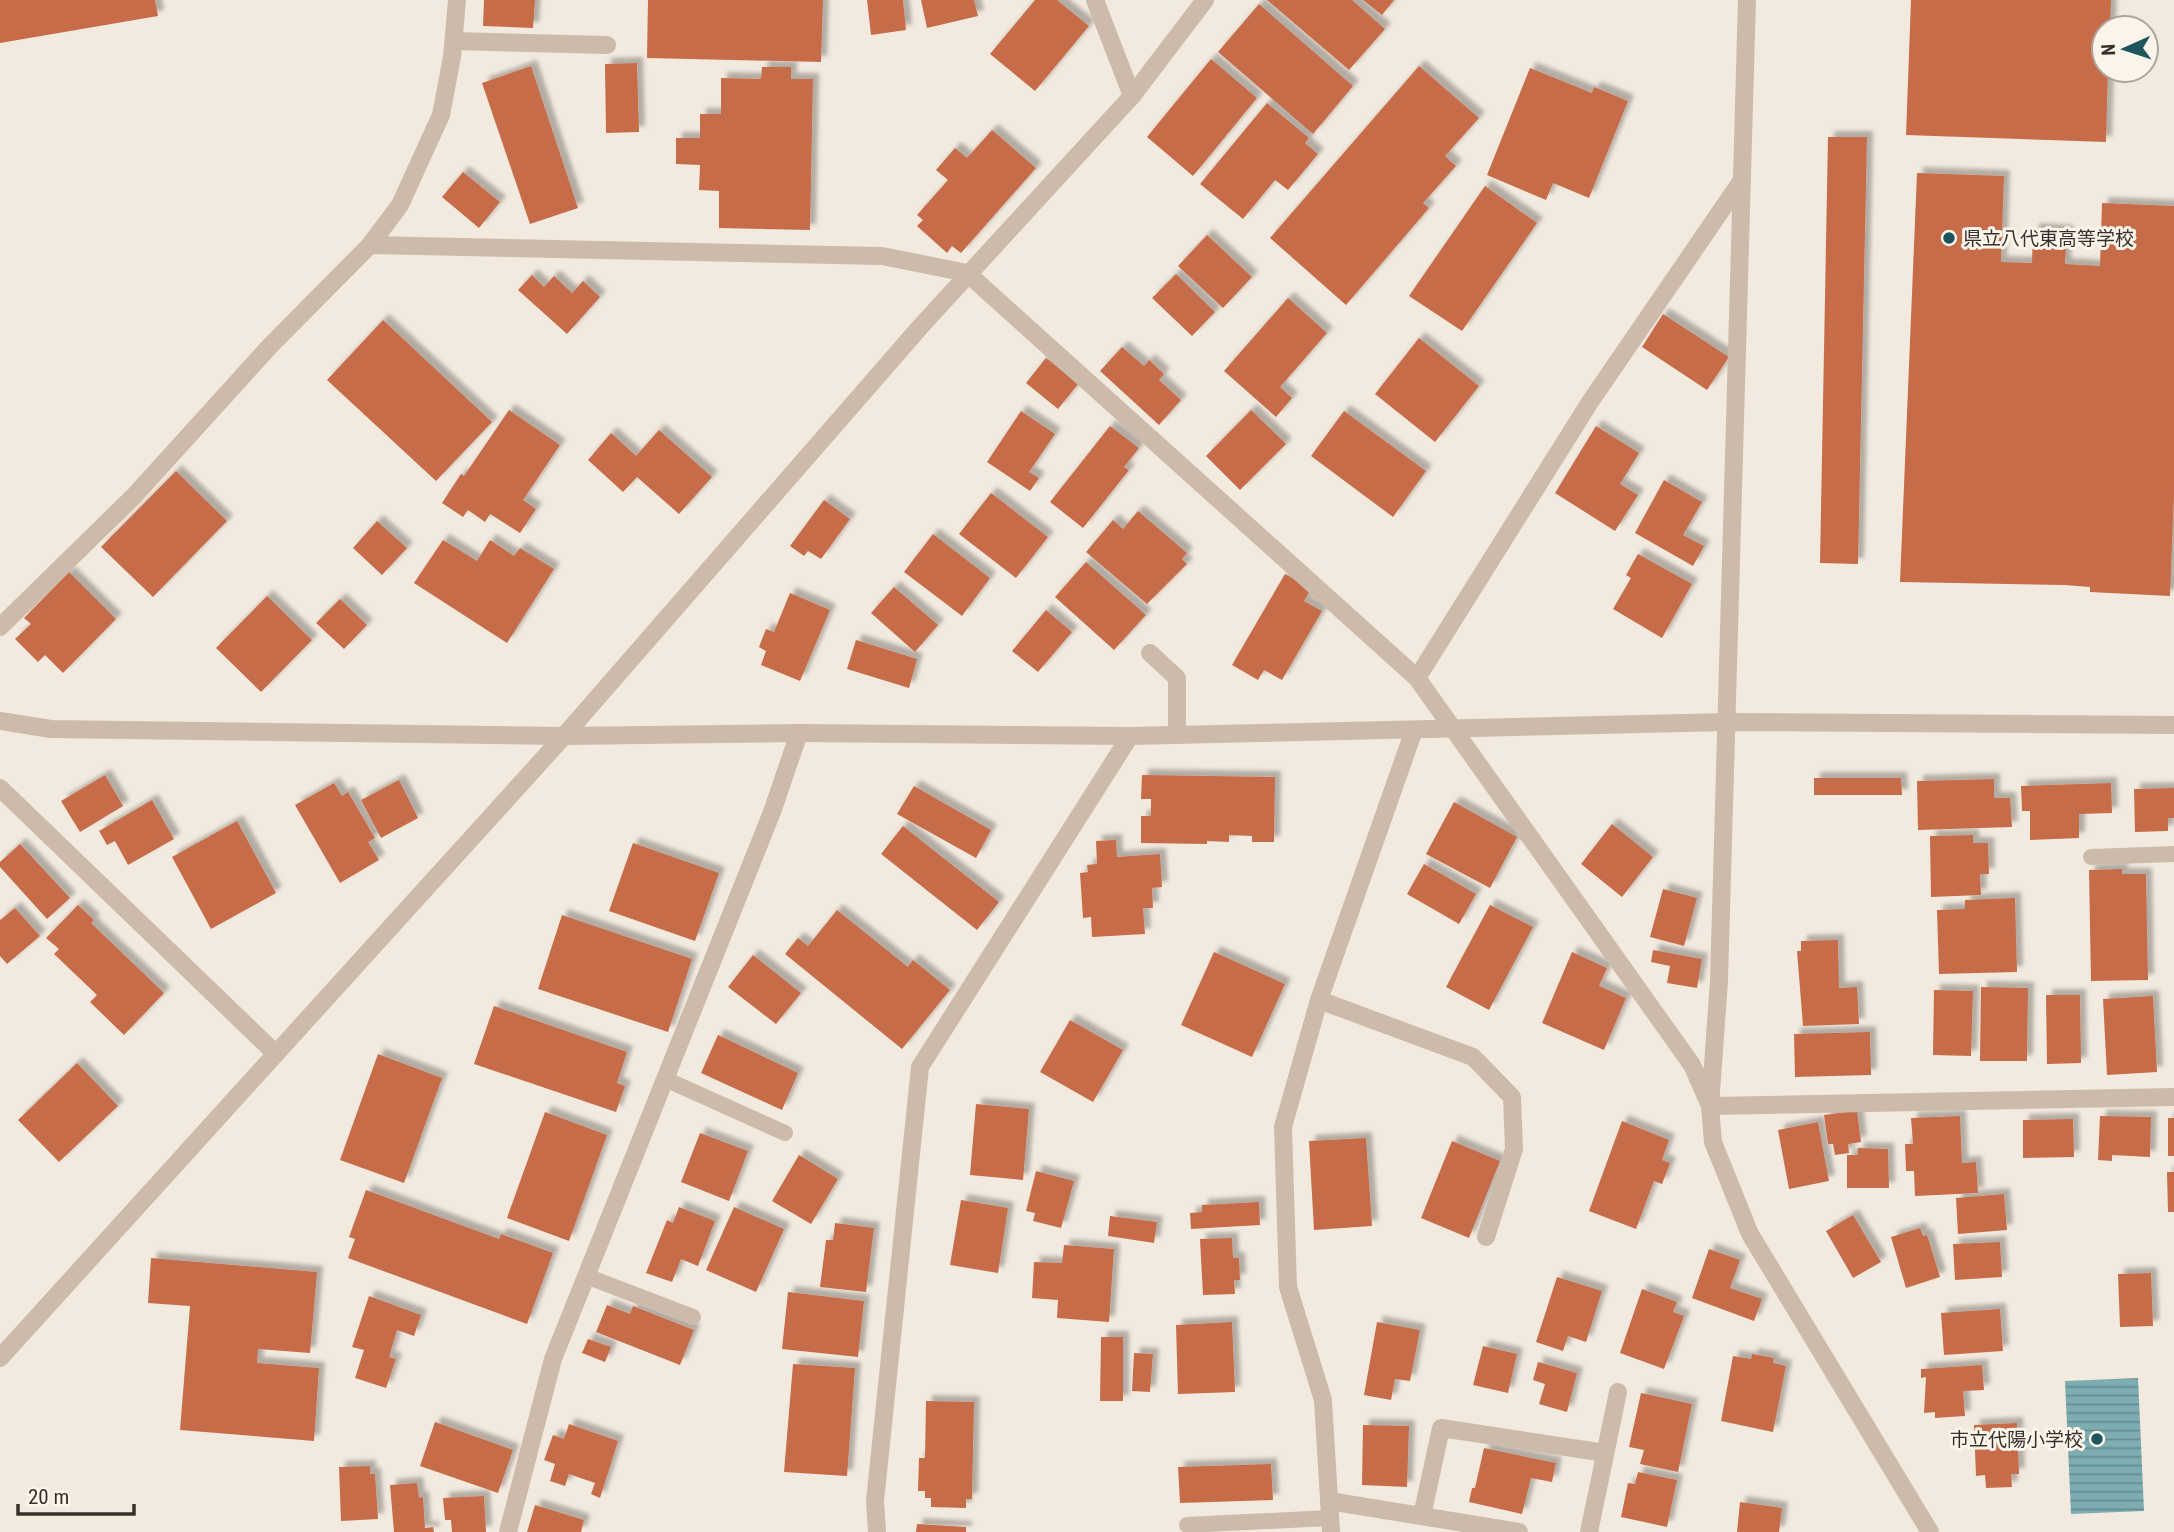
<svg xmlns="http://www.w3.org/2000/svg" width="2174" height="1532" font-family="'Roboto Condensed','Noto Sans JP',sans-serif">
	<defs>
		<pattern id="water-rules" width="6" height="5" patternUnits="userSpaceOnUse" patternTransform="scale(1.75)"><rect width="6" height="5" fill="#7dadb1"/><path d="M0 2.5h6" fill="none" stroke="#678d90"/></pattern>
		<filter id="shadow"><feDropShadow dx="6" dy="-6" stdDeviation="2" flood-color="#0004"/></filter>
	</defs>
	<rect width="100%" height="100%" fill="#f3eadf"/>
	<path fill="url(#water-rules)" d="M2138,1378l6,133 -73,3 -6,-133z"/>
	<path fill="#c76c49" filter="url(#shadow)" d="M0,0h155l3,16 -158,27z
		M484,0h51l-2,28 -50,-2z
		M648,0h175l-2,62 -174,-4z
		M867,0h36l3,30 -35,5z
		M921,0h53l4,16 -51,12z
		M1035,0h22l32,26 -54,65 -45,-37z
		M1267,0h85l33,29 -36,41z
		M1363,0h31l-12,15z
		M1911,0h200l-1,28h-6v42h4l-2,72 -200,-7z
		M1259,4l94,82 -40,48 -95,-82z
		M1211,59l46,39 -64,78 -46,-39z
		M637,63l2,69 -33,1 -1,-69z
		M531,66l47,142 -48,16 -48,-141z
		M1419,66l60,52 -34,38 11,10 -33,37 6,5 -83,97 -76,-67z
		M762,67h29v12h22l-3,151 -91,-2v-37l-20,-1 1,-25 -24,-1v-26h24v-24h21v-36l40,1z
		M1530,68l62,25 2,-6 34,14 -39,97 -36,-15 -7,17 -59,-25z
		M1267,103l42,35 -4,5 13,11 -30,36 -13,-10 -32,39 -43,-35z
		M992,130l44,38 -75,85 -9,-7 -5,7 -30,-27 6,-6 -6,-5 31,-35 -12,-10 19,-22 12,10z
		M1828,137h39l-9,427 -38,-1z
		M463,172l37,30 -21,26 -37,-31z
		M1917,173l87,3 -3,86 31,1 1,-34 34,2 -2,33 35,2 2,-63 72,3v288l-4,102 -80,-4v-5l-25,-2 -165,-3z
		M1485,186l52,37 -75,108 -53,-35z
		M1207,235l45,42 -29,31 -45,-42z
		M1176,274l39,38 -23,24 -40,-38z
		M532,275l12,12 10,-11 18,17 11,-12 17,16 -33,37 -49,-44z
		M1288,298l39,35 -47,54 12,11 -16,19 -52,-46z
		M1663,314l66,43 -22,33 -65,-43z
		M383,320l109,102 -56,59 -109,-101z
		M1419,338l60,48 -44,56 -60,-48z
		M1122,347l22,19 5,-6 15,14 -5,6 22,20 -22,25 -59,-54z
		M1046,358l32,26 -20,25 -32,-26z
		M509,410l51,35 -37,55 13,9 -16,24 -30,-19 -5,8 -17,-12 -5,7 -21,-14 19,-29 3,2z
		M1251,410l35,34 -46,46 -34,-34z
		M1021,411l34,23 -26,38 10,6 -9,13 -43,-29z
		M1344,411l82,60 -33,46 -82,-61z
		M1110,426l29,22 -15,19 5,3 -46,58 -33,-26z
		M1596,426l43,27 -19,31 18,11 -23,36 -60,-38z
		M659,430l53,47 -33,37 -42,-37 -14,15 -35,-32 23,-27 25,23z
		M176,471l51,50 -74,76 -52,-50z
		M1664,480l38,22 -19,33 21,11 -11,20 -58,-33z
		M991,493l57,44 -32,41 -57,-44z
		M824,500l26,19 -29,40 -13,-8 -4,5 -14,-10z
		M1138,511l49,42 -5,6 5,5 -40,40 -61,-52 27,-32 10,9z
		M377,521l30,27 -25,27 -29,-27z
		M933,534l57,44 -28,38 -58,-44z
		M443,540l34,21 13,-21 24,16 6,-8 34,21 -47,74 -93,-60z
		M1638,554l54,30 -30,54 -49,-29 18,-31 -5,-3z
		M1086,562l60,53 -32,35 -59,-53z
		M69,572l47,47 -53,54 -18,-18 -7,7 -23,-23 16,-15 -7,-6z
		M1285,574l26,15 -7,12 18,10 -40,69 -18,-10 -6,10 -26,-15z
		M894,587l44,38 -23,27 -44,-39z
		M790,593l40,17 -30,71 -39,-16 5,-14 -7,-4 7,-18 8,3z
		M267,596l45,44 -51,52 -45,-44z
		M340,599l27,26 -23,24 -28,-26z
		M1046,610l26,22 -34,40 -26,-21z
		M856,640l61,19 -8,29 -62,-19z
		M105,775l18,31 -43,26 -19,-31z
		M1142,775l133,2 -1,65h-22v-6l-23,-1v7l-22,-1v3l-66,-1v-27h10v-17h-10z
		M1814,778h87l1,17h-88z
		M1994,779v19h16l2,29 -94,3 -1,-49z
		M399,780l19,38 -37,20 -20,-38z
		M334,783l8,13 6,-4 27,46 -7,4 11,18 -39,23 -45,-78z
		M2111,783l1,30 -33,1v24l-49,2v-29h-8l-1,-25z
		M914,786l77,44 -15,28 -79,-44z
		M2174,788v30h-6v13l-33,1 -1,-43z
		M152,800l22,39 -46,26 -13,-24 -8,4 -8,-14z
		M1454,802l63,35 -27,51 -64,-34z
		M237,821l39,72 -65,36 -39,-72z
		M1612,824l41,33 -31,40 -41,-33z
		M903,826l96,76 -22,28 -96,-76z
		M1973,835v8h15l1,31h-9l1,21 -50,2 -1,-61z
		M1116,840l1,17 43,-3 2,33 -10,1 1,20h-10l2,26 -53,3 -1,-20 -8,1 -3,-45 8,-1 -1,-7 10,-1 -1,-23z
		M633,843l86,30 -24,68 -86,-30z
		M20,844l50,54 -23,21 -47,-52v-5z
		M1424,864l52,30 -17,30 -52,-30z
		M2122,869v5h24l2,106 -57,1 -2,-111z
		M1663,889l34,9 -13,48 -34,-9z
		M2015,898l2,74 -78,2 -2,-64 28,-1v-9z
		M78,905l16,15 -3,3 73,70 -40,42 -34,-33 7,-7 -43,-41 5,-5 -13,-11z
		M1490,905l43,22 -44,83 -43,-23z
		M15,908l25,28 -33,28 -7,-8v-36z
		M837,910l71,57 5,-7 37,30 -48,59 -117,-95 13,-16 10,8z
		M562,915l130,44 -24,73 -130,-43z
		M1838,940l1,48 18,-1 2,37 -56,2 -6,-75h4v-10z
		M1653,950l49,9 -5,29 -30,-5 3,-17 -19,-4z
		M1214,952l71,32 -33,73 -71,-32z
		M1572,952l35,16 -8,18 27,12 -22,52 -62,-27z
		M753,955l48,38 -25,31 -48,-37z
		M1981,987l47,1 -1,73h-47z
		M1934,990l39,1 -2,65 -38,-1z
		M2046,995h34l1,68 -34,1z
		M2153,996l4,76 -50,3 -4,-76z
		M494,1006l133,46 -10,31 8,3 -9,26 -142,-48z
		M1070,1020l53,30 -30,52 -53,-30z
		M1870,1032l1,43 -76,2 -1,-43z
		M718,1035l80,38 -16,37 -81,-37z
		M378,1054l64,24 -38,105 -64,-23z
		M77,1063l41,43 -59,56 -41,-42z
		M976,1104l53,5 -6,71 -53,-5z
		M1857,1111l4,31 -13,2 1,9 -14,2 -2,-11h-5l-4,-29z
		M545,1112l62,23 -38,106 -62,-23z
		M1960,1116l2,47 14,-1 2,31 -63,3 -1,-25h-8l-1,-27h8l-2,-26z
		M2100,1116l51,1 -1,40 -38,-2v6l-14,-1z
		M2168,1118h6v38h-6z
		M2073,1119l1,38 -51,1v-38z
		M1622,1121l47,19 -7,20 8,3 -8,21 -8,-3 -18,48 -47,-18z
		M1818,1122l11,59 -40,8 -11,-59z
		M700,1133l48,18 -19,50 -48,-19z
		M1366,1138l6,88 -58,4 -5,-89z
		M1452,1141l48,20 -31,77 -48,-20z
		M1858,1148l30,1 1,39h-42v-33h11z
		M799,1155l39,24 -27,45 -39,-23z
		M1036,1171l38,10 -13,47 -28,-7 2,-8 -9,-2z
		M2167,1172h7v40h-6z
		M366,1190l133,49 2,-5 52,19 -26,71 -179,-66 7,-19 -6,-2z
		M2004,1194l3,36 -49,4 -2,-36z
		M961,1200l47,8 -10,65 -48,-8z
		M1259,1202l1,23 -69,4 -1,-16 12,-1v-7z
		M679,1207l36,14 -17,45 -17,-7 -9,23 -26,-9 21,-53 6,3z
		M734,1207l50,22 -28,63 -50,-22z
		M1853,1215l28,47 -28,16 -27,-47z
		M1110,1216l47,6 -3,21 -46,-7z
		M835,1223l39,5 -8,64 -46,-5 6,-47h7z
		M1920,1228l3,8 4,-1 13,42 -34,11 -15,-51z
		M1232,1238l1,20h6l1,22h-6l1,14 -32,1 -3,-56z
		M2000,1242l2,35 -47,3 -2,-36z
		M1064,1245l50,4 -5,73 -52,-4 1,-18 -26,-2 2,-36 28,1z
		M1709,1249l31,11 -10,28 32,11 -8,22 -62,-23z
		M151,1258l166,14 -7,81 -52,-4 -1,14 62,5 -5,73 -134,-11 10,-124 -42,-3z
		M2151,1273l2,53 -33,1 -2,-53z
		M1557,1277l45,14 -16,51 -18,-6 -5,15 -27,-9z
		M1642,1289l35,13 -4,10 11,4 -20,53 -44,-16z
		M788,1292l76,9 -6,56 -76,-8z
		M369,1296l52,19 -7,21 -17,-6 -8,27 7,2 -10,29 -31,-10 9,-28 -12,-3z
		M607,1305l23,9 3,-8 61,24 -14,35 -84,-33z
		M2000,1309l3,42 -59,4 -3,-42z
		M1232,1322l3,70 -57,2 -2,-69z
		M1377,1322l43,8 -10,51 -15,-2 -4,21 -27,-5z
		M1101,1337h22v64h-23z
		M588,1339l23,8 -6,15 -23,-9z
		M1483,1346l34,8 -9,39 -35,-8z
		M1134,1353l19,1 -3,38 -18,-1z
		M1752,1354l22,4 -1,5 13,3 -13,66 -52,-11 12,-65 18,3z
		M1538,1362l39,11 -10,39 -28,-8 6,-20 -12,-4z
		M793,1364l62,4 -8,108 -63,-4z
		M1982,1365l2,25 -21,1 2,25 -30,2v-6l-11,1 2,-36 -5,1v-9z
		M1641,1393l51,11 -14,68 -38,-8 4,-14 -15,-3z
		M926,1401l48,1 -2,97h-6v9l-35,-1v-9h-6v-7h-7l1,-33h6z
		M435,1422l78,28 -15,43 -78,-27z
		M2017,1423l2,51h-8l1,13 -26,1 -1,-13 -9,1 -2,-51z
		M569,1424l49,17 -18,57 -9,-4 4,-11 -26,-9 -4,12 -15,-5 5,-17 -11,-4 9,-25 11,4z
		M1363,1425l46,1 -2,61 -45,-2z
		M1484,1448l72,15 -4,19 -21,-4 -9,36 -53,-12 3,-14h3z
		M1271,1464l2,36 -93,3 -2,-36z
		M370,1466v8h5l3,45 -37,2 -2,-54z
		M1638,1472l39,8 -10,47 -46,-10 7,-34 7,1z
		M417,1483l2,15 4,-1 2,31 8,-1 1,5h-40l-4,-47z
		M484,1496l2,36h-34l-1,-12h-6l-2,-22z
		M1740,1502l42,6 -3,24h-42z
		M535,1505l49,15 -3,12h-54z
		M917,1524l49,3v5h-50z"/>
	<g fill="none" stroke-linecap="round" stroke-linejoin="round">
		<path stroke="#cba" stroke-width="16" d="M2091,857l83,-3
			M665,1079l120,54
			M586,1276l107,41
			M1187,1525l143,-7"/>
		<path stroke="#cba" stroke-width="18" d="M1095,0l37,96
			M1747,0l-28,981 -9,125 3,36 37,92 180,298
			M454,41l153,4
			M370,245l512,11 85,17 450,405 275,387 18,41 464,-9
			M0,627l134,-131 136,-150 100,-101 30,-40 41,-90 11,-58 5,-57
			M1150,653l27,25v57
			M1417,678l173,-276 152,-222
			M0,788l276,266
			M1319,1000l154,57 39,40 2,52 -28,88
			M1329,1501l190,31
			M1422,1516l19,-88 164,25
			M508,1532l45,-173 219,-547 27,-79
			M877,1532l-2,-31 45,-434 210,-331
			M1331,1532l-8,-132 -35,-113 -5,-160 36,-127 95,-270
			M1589,1532l29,-140"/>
		<path stroke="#cba" stroke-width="18" d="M0,721l51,8 513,7 235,-3 331,3 597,-14 447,3
			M0,1358l564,-622 357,-410 211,-230 73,-96"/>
	</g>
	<g fill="#1e555b" stroke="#faf4eb" stroke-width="2.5">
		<circle cx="1949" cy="238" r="7"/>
		<circle cx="2097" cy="1439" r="7"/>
	</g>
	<g text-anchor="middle" stroke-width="6" stroke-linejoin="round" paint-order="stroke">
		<g font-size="19" fill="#392f2a" stroke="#faf4eb" text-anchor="start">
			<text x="1963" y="245">県立八代東高等学校</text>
			<text x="2083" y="1446" text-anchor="end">市立代陽小学校</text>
		</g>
	</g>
	<g transform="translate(2125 49) rotate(267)"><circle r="33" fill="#faf4eb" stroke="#ada59e" stroke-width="2"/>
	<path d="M0-5L12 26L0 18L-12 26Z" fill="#1e555b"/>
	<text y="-10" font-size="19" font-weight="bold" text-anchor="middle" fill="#392f2a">N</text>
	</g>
	<path d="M18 1504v10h116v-10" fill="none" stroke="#392f2a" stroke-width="3.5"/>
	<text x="28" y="1504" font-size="21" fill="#392f2a" stroke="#faf4eb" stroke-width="5" paint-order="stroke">20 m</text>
</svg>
